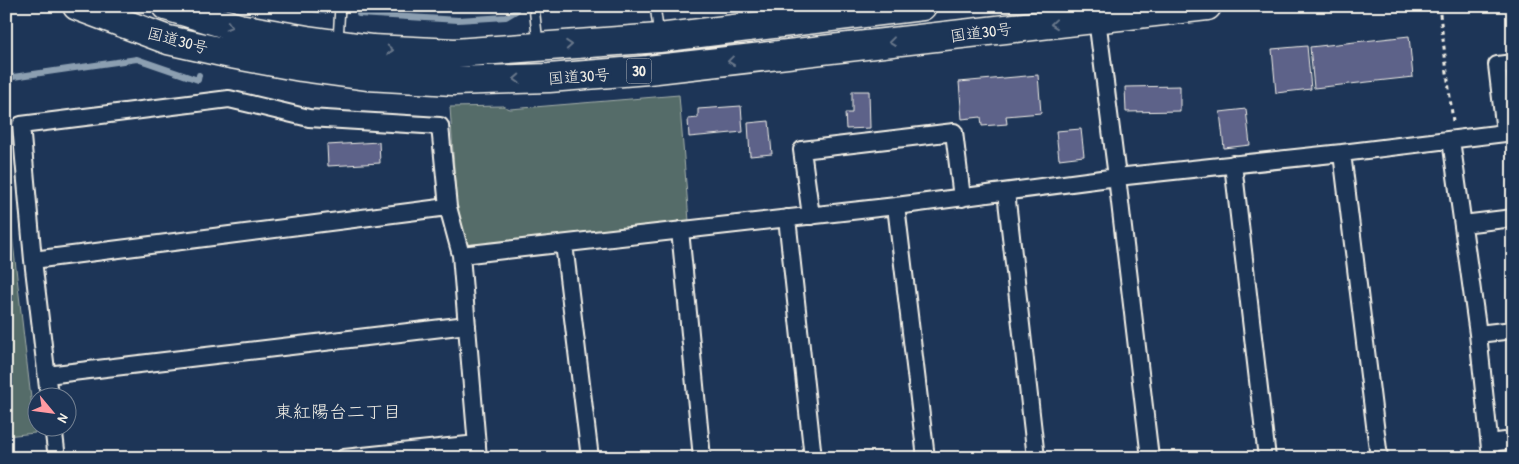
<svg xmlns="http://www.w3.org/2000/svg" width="1519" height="464" font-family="'Patrick Hand','Klee One',sans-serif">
	<rect width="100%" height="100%" fill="#1d3557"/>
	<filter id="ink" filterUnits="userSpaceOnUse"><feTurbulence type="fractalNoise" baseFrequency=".02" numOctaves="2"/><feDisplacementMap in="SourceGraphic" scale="10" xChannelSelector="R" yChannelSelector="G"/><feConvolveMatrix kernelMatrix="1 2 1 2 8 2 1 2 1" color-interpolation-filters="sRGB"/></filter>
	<g filter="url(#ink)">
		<path fill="#546c69" stroke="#a4aea8" d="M679,95l10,126 -219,24 -8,-5 -4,-12 -8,-121 53,-1 7,3z
			M6,182l29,251 -29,3z"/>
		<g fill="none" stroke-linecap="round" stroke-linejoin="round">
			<path stroke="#8c9fb1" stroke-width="6" d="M295,6l30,5
				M552,6l15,3 26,-3
				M359,14l99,6 48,-3 10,-6
				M6,78l131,-19 61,21 1,-5"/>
		</g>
		<path fill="#5d6289" stroke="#f4f1e8" d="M1409,36l4,41 -99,11 -4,-41z
			M1307,46l4,43 -35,4 -4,-44z
			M1038,75l3,38 -35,3 1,8 -25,2 -1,-9 -19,2 -3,-37z
			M1180,86v25l-54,1 -1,-25z
			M852,91h17l1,37 -24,1 -1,-16h7z
			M741,106l2,26 -54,5 -1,-18 10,-1v-9z
			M1246,109l4,36 -26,3 -4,-36z
			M769,121l3,33 -22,2 -2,-33z
			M1081,129l3,27 -25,3 -3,-28z
			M379,142l1,21 -52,3 -1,-21z"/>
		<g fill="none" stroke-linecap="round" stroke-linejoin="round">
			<g stroke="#f4f1e8" stroke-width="12">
				<path id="service" d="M534,6l4,38
					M655,6l4,29
					M763,6l2,17
					M338,41l2,-35"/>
			</g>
			<g stroke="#f4f1e8" stroke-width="20">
				<path id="minor" d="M1096,11l21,166 33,281
					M1505,132l-8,-67 16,-2
					M1451,140l27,194 13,124
					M1342,153l37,305
					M1233,164l34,294
					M1006,192l30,266
					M896,206l30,252
					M811,216l-9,-66 152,-18 8,66
					M787,218l26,240
					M1463,224l50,-6
					M680,230l22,228
					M564,244l26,214
					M461,255l435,-49 221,-29 225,-24 171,-21
					M33,260l415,-53
					M1478,334l35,-4
					M47,375l420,-50
					M49,396l-16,-136 -12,-135 208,-26 80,19 131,8 8,81 13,48 17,203
					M53,426l4,32
					M1490,443l23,-3
					M344,458l133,-14"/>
			</g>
			<g stroke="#f4f1e8" stroke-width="31">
				<path id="trunk" d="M77,6l91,34 63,14 70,13 66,9 86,5 96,-3 99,-8 559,-64
					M166,6l73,22 68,12 65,9 83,4 204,-15 263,-32"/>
			</g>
			<path stroke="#f4f1e8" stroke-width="3" stroke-dasharray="4 4" stroke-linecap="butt" d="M1439,6l14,116"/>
			<use href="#service" stroke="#1d3557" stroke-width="9"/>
			<use href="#minor" stroke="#1d3557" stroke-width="16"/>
			<use href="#trunk" stroke="#1d3557" stroke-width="28"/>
		</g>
		<defs><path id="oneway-chevron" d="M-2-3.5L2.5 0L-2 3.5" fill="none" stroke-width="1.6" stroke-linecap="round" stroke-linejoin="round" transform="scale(1.25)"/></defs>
		<g stroke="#68778a">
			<use href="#oneway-chevron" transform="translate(1054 24) rotate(174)"/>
			<use href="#oneway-chevron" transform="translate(229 26) rotate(16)"/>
			<use href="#oneway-chevron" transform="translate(892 42) rotate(173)"/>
			<use href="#oneway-chevron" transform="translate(569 45) rotate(-4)"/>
			<use href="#oneway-chevron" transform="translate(390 50) rotate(3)"/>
			<use href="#oneway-chevron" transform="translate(731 61) rotate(173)"/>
			<use href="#oneway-chevron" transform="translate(517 79) rotate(178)"/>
		</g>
	</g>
	<g text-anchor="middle" stroke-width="5" stroke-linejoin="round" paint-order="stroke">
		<rect fill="#1d3557" stroke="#b4b9bc" stroke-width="1" x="626.5" y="58.5" width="25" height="25" rx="4"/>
		<g font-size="15" font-weight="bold" fill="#f4f1e8">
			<text x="639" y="76">30</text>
		</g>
		<g font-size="16" fill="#f4f1e8" stroke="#1d3557">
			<text transform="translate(981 32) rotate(-7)" y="6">国道30号</text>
			<text transform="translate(178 40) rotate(15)" y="6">国道30号</text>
			<text transform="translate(579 76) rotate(-4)" y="6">国道30号</text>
		</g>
		<g font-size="18" fill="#f4f1e8" stroke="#1d3557">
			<text x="338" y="418">東紅陽台二丁目</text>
		</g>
	</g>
	<rect width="1519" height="464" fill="none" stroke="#1d3557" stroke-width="25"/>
	<rect x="12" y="12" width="1494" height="439" fill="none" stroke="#f4f1e8" stroke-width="2" filter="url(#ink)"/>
	<g transform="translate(52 412) rotate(119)"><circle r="24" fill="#1d3557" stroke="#738091"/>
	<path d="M0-4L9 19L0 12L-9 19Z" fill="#ff9aa2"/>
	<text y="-8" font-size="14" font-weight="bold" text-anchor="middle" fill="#f4f1e8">N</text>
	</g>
</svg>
